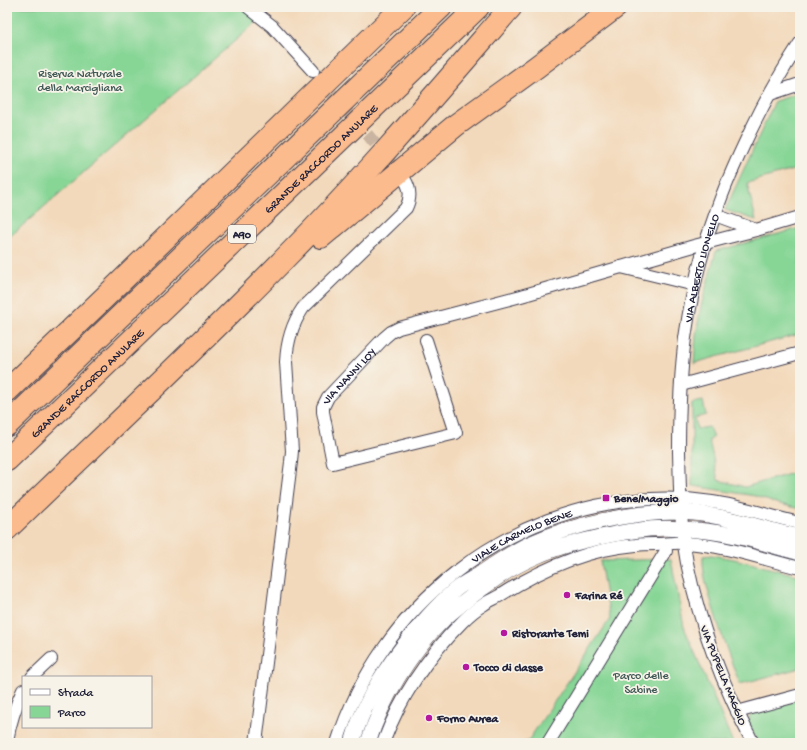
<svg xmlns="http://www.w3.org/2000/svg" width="807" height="750" font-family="'Gochi Hand',sans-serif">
	<rect width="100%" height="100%" fill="#f7f3e8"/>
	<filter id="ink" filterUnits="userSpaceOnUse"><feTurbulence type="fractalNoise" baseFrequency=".025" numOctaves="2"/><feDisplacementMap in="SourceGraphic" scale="8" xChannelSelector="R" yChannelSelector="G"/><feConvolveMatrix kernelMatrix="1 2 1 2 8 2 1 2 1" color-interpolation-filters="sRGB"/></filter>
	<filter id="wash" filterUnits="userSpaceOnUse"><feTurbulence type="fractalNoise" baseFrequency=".012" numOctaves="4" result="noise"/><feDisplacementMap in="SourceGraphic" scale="16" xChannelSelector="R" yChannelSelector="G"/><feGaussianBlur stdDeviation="0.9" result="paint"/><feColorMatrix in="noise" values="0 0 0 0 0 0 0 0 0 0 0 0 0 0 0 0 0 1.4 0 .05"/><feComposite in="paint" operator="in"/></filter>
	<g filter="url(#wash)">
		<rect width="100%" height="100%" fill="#f3d9bb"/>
		<path fill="#87d696" stroke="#547c68" d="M7,7h267l-267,232z
			M800,93v75l-53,15 9,37 -31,-10 50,-109z
			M800,228v106l-106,29 2,-28 5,-29 15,-55z
			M703,401l3,14 -11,3 2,11 12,-2 4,11 -4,2 9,40 27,7 55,-16v38l-28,-7 -17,-6 -61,-10 -2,-1v-82z
			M712,555l22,4 66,17v92l-60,16c-10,-24 -18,-48 -26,-73 -5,-18 -12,-36 -11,-55z
			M671,559l13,68 49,116h-211l6,-2 82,-122 -10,-58z
			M800,699v44h-42l-10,-20 2,-7 3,-2z"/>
	</g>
	<g filter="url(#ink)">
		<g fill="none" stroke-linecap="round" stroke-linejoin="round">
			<path stroke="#c9b4a1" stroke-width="12" stroke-dasharray="12 6" stroke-linecap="butt" d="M320,80l48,55 33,41"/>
			<g stroke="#413d4e" stroke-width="14">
				<g id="minor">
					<path d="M248,7l24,19 41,45"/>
					<path d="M770,94l30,-10"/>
					<path d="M715,215l41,15"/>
					<path d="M621,267l74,18"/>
					<path id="s1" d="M426,340l30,93 -123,30 -10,-51v-5l5,-10 56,-59 7,-6 8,-4 122,-32 173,-50 62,-16 44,-13"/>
					<path d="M681,385l119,-32"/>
					<path d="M32,677l19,-18"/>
					<path d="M737,712l63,-17"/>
					<path d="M7,741c3,-18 8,-34 16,-51"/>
					<path d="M256,743l35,-281 1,-11 -6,-89c1,-20 6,-38 17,-54l103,-100c5,-10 5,-18 -1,-28"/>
					<path id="s2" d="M337,743c43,-137 170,-238 314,-244 20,-1 41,0 61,3 30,4 59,15 88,21"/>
					<path d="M383,743c17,-45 45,-87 79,-121 6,-6 14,-13 21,-17 5,-4 11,-6 16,-9 42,-27 87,-47 137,-51 6,-1 13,-1 19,-1 10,0 20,-2 30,-1 39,2 77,16 115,25"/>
					<path d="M548,743l118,-192"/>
					<path id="s3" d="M753,743c-30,-57 -53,-117 -66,-180 -7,-37 -7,-74 -8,-111 0,-38 1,-76 6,-114 6,-42 16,-86 31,-126 9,-27 21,-53 33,-78 15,-31 32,-62 51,-91"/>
				</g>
			</g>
			<g stroke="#413d4e" stroke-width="16">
				<path id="tertiary" d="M352,743c10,-35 28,-67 50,-95 16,-21 33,-41 53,-58 8,-7 17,-11 25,-16 16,-11 32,-22 49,-30 44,-20 102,-32 150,-32 41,1 82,17 121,25
					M368,743c14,-44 41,-90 75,-123 12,-11 26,-22 40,-32 17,-13 35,-24 54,-32 23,-10 48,-16 73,-21 10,-2 20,-4 30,-5 13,-2 28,-2 42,-1 40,1 79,13 118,24"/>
			</g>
			<g stroke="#413d4e" stroke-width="24">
				<g id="motorway">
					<path d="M321,237l135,-112 79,-57 81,-61"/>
					<path d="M7,391l97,-93 299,-291"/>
					<path d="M7,425l434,-418"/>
					<path id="s4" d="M7,460l471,-453"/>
					<path d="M7,529c94,-91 191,-181 282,-275 78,-79 150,-164 222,-247"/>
				</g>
			</g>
			<use href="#minor" stroke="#fff" stroke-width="12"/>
			<use href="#tertiary" stroke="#fff" stroke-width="15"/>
			<use href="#motorway" stroke="#fbbb8d" stroke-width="22"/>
		</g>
	</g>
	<g fill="#b5179e" stroke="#f7f3e8" stroke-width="1.5">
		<rect x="602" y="494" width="8" height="8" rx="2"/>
		<circle cx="567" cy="595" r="4"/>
		<circle cx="504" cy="633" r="4"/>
		<circle cx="466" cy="667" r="4"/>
		<circle cx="429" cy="718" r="4"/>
	</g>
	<g text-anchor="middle" stroke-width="3.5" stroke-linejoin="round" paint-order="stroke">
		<rect fill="#f7f3e8" stroke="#62616f" stroke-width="1" x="228" y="225" width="28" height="18" rx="3"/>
		<g font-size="11" font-weight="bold" fill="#22223b">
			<text x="242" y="238">A90</text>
		</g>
		<g font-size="12" fill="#405856" stroke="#f7f3e8">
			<text x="80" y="77">Riserva Naturale<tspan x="80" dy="14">della Marcigliana</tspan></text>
			<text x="641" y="679">Parco delle<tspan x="641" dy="14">Sabine</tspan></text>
		</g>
		<g font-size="12" fill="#22223b" stroke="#f7f3e8">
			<text dy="4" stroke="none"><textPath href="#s4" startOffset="435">GRANDE RACCORDO ANULARE</textPath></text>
			<text dy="4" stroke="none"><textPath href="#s3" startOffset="490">VIA ALBERTO LIONELLO</textPath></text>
			<text dy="4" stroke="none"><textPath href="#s1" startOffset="322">VIA NANNI LOY</textPath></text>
			<text dy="4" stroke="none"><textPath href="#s4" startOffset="111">GRANDE RACCORDO ANULARE</textPath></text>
			<text dy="4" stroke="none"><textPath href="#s2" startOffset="287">VIALE CARMELO BENE</textPath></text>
			<text transform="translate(724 675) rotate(68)" y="4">VIA PUPELLA MAGGIO</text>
		</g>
		<g font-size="12" font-weight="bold" fill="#22223b" stroke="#f7f3e8" text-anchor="start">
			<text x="614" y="502">Bene/Maggio</text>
			<text x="575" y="599">Farina Ré</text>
			<text x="512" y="637">Ristorante Temi</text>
			<text x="474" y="671">Tocco di classe</text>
			<text x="437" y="722">Forno Aurea</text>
		</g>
	</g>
	<rect width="807" height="750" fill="none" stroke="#f7f3e8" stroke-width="24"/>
	<rect x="22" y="676" width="130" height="52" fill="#f7f3e8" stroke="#a29fa3"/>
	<rect x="30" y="689" width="20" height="6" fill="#ffffff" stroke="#a29fa3"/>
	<text x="58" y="696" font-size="12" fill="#22223b">Strada</text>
	<rect x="30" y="706" width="20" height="12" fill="#87d696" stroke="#a29fa3"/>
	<text x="58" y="716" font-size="12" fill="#22223b">Parco</text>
</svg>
